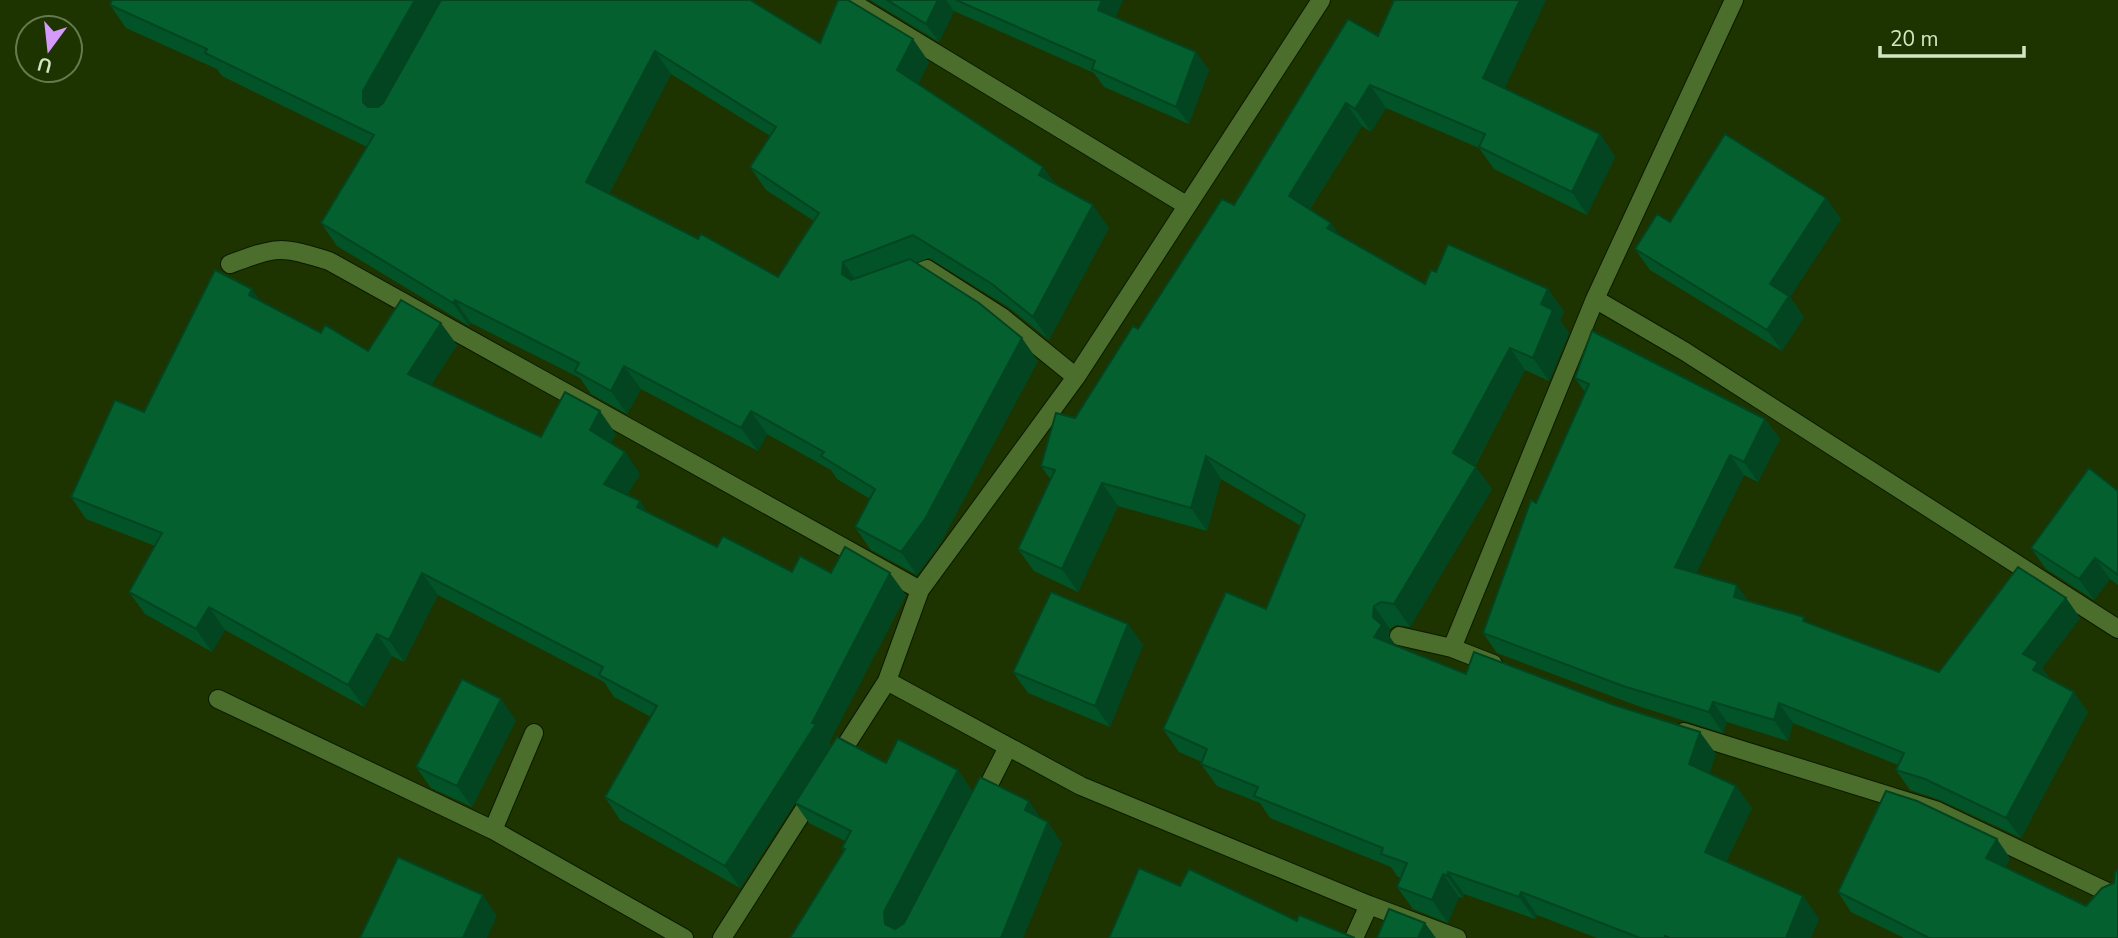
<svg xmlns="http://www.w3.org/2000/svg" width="2118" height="938" font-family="'Nunito Sans',sans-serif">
	<rect width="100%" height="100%" fill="#1d3400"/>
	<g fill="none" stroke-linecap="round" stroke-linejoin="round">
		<g stroke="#0a1a00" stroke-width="20">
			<path id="minor" d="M848,0l338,205
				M230,264c49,-18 49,-18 99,-3l591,329
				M907,277l20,-8 75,48 74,60
				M1595,299l89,52 434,278
				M1399,636l53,12 143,-349 139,-299
				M1452,648l41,16
				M887,681l194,105 288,119 88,33
				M218,699l275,131 191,108
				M1684,732l251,78 183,87
				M835,762l52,-81 33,-91 156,-213 245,-377
				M980,802l28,-55
				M493,830l41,-97
				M722,938l92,-144
				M1354,938l15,-33"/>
		</g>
		<use href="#minor" stroke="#4c6e2c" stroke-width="18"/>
	</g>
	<path fill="#035328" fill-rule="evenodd" d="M870,0h253l-8,18 94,52 -20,54 -85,-37 -10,-14 -140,-62 -15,31z
		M1394,0h152l-42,88 96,46 15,23 -28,58 -93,-46 -15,-21 -93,-40 -15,24 -9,-6 -52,83 29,26 86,49 11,-12 112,17 16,23 -4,8 9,13 -20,48 -24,-11 -50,96 17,23 -82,138 -14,-2 -6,4 -1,7 7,10 70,28 250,80 -7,19 43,35 -26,54 77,34 16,23 -8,19h-214l-60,-23 -2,4 -71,-25 -1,4 -4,-1 -11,26 -35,-14 -16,-22 4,-9 -4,-2 -6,-9 -121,-49 -10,-15 -43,-17 -16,-22 1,-2 -23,-10 -16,-23 103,-120 35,-83 -80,-47 -14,52 -89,-25 -40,86 -44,-21 -16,-22 33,-69 -10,-14 97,-137 96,-124 144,-169z
		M110,5l710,38 109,19 -11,22 138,100 53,44 -60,112 -41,-33 -79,-49 -13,5 122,98 -97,181 -24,33 -46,-25 -16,-23 15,-28 -33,-20 -6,-9 -64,-36 -9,17 -117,-62 -14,25 -36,-20 -11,-16 -109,-55 -2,3 -132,-80 -16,-23 46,-76 -145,-71 -5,-7 -91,-41zM671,74l99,62 -20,31 16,23 48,31 -36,56 -80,-38 -89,-45z
		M1826,198l15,21 -51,78 14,20 -22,34 -132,-81 -15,-21 35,-27z
		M261,301l60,32 47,18 89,-6 -26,40 110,52 75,-3 -5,9 14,9 15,22 -13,21 13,6 7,11 70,35 75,25 39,1 75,22 -77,148 2,3 55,17 72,7 14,21 -69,133 139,-105 20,24 -39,95h-233l54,-87 -2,-3 3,-7 -36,-18 -14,-20 -55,85 -120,-68 -15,-23 46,-80 -37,-20 -10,-15 -166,-87 -34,67 -12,-6 -28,51 -139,-77 -13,22 -67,-38 -16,-22 26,-46 -69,-27 -15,-22z
		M1575,378l190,41 15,20 -22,43 -14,-7 -48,98 53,28 59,22 131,49 127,-74 14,20 -38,50 8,11 38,33 -67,126 -81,-38 -30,-10 -14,-20 2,-5 -105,-42 -5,18 -61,-19 -4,11 -85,-27 -141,-53 -14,-20 53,-130 49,-111z
		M2118,491v94l-8,-6 -16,21 -48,-31 -15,-21z
		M1128,624l15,21 -33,82 -82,-34 -15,-21z
		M516,720l-44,87 -41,-19 -15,-21z
		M2010,858l-5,10 81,38 28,-23 4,55h-214l-53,-26 -13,-20z"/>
	<path fill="#034421" d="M415,0h29l-65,125 -16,-23v-11z
		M938,0h8l8,11 -15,31 -13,-18z
		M1102,0h21l-13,28 -12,-18z
		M1520,0h26l-47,101 -16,-23z
		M913,39l16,23 -16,31 -16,-23z
		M655,51l16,23 -68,131 -17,-23z
		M1196,52l13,18 -20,54 -13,-17z
		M1370,85l16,23 -15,24 -16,-23z
		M1346,103l16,23 -58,92 -15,-22z
		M1600,134l15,23 -28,58 -15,-23z
		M1043,167l17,23 -21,-15z
		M1826,198l15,21 -51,78 14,20 -22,34 -15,-21 3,-46z
		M1093,205l16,23 -60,112 -16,-23z
		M1331,223l16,22 -20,-17z
		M843,262l16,23 -17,-11z
		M252,289l16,22 -19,-16z
		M1548,289l16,23 -4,8 9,13 -20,48 -16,-23 8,-54z
		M455,300l16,23 -2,3 -16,-23z
		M441,323l16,22 -33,51 -16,-22z
		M1022,338l16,23 -97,181 -24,33 -16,-23z
		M1510,348l15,22 -56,106 -16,-23z
		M624,366l17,23 -14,25 -16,-23z
		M600,411l16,23 -10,19 -16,-23z
		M751,411l16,23 -9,17 -17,-23z
		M1765,419l15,20 -22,43 -14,-20z
		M625,452l15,22 -20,32 -16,-22z
		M1730,455l14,20 -55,113 -14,-21z
		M1206,456l15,23 -14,52 -16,-23z
		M1476,467l16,22 -82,138 -16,-23z
		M1102,483l16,23 -40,86 -16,-23z
		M640,501l15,23 -18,-17z
		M2095,558l15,21 -16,21 -15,-21z
		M422,573l16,22 -34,67 -15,-22z
		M890,573l16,22 -77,148 2,4 -91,141 -15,-22 87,-143z
		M1737,585l15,21 -18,-9z
		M2066,598l14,20 -38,50 10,14 -4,8 -25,-36z
		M1374,606l16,23 -1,7 8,11 -23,-10 -1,-20z
		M209,607l16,23 -13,22 -16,-23z
		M1128,624l15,21 -33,82 -15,-21z
		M377,634l15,22 -28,51 -16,-22z
		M2074,692l14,20 -67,126 -15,-20z
		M501,699l15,21 -44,87 -15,-21z
		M1713,702l14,20 -4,11 -14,-21z
		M1779,703l14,20 -5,18 -14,-21z
		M1700,732l16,22 -11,33 -16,-23z
		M958,770l14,21 -74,142 -13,-9 -1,-12z
		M1736,786l16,22 -32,66 -15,-22z
		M1029,801l14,20 -18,-11z
		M1048,822l14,21 -39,95h-22z
		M1997,839l13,19 -10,20 -14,-20z
		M1448,872l16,22 -1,4 -16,-22z
		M1443,874l16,23 -11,26 -16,-23z
		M1521,892l16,23 -2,4 -16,-22z
		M483,895l14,21 -10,22h-24z
		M1803,896l16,23 -8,19h-25z
		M1425,923l11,15h-18z"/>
	<path fill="#04612f" stroke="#034421" stroke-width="2" fill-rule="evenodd" d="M112,0h303l-52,91v11l5,5h10l5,-4 58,-103h309l70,43 18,-43h10l65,39 -16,31 146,97 -4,8 54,30 -60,112 -41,-33 -79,-49 -70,27 -1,12 9,6 59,-21 69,44 43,35 -97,181 -24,33 -46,-25 20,-38 -54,-33 3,-4 -73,-41 -10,17 -117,-62 -13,25 -36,-20 4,-8 -124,-63 -2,3 -132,-80 53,-88 -169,-82 2,-4 -97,-44zM655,51l121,76 -26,40 69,46 -41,64 -77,-43 -3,5 -112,-57z
		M887,0h51l-12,24z
		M956,0h146l-4,10 98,42 -20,55 -84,-38 3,-8z
		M1394,0h126l-37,78 117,56 -28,58 -93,-45 6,-13 -115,-49 -15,24 -9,-6 -57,93 42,27 -4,5 98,56 6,-14 5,2 12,-28 100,45 -7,15 12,6 -20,48 -23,-10 -57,105 23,14 -82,137 -13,-2 -7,4 -1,11 9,8 -8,12 92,37 8,-22 140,53 86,27 -11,32 47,22 -31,66 98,44 -17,42h-116l-5,-2 -1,2h-24l-119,-46 -2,5 -71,-25 -1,4 -4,-2 -11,26 -35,-13 10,-24 -26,-9 2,-6 -129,-52 4,-9 -57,-23 6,-15 -44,-20 63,-137 40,17 39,-94 -99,-59 -15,52 -89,-25 -40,86 -44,-20 37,-79 -14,-4 15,-53 19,5 58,-92 5,3 84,-130 12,6 114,-186 30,17z
		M1725,134l101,64 -56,86 19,12 -22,34 -132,-81 22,-35 13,8z
		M215,270l37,19 -3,6 72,38 4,-8 43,26 33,-51 40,23 -33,51 133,63 24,-45 35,19 -10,19 35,22 -21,32 36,17 -3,6 80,40 6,-11 69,36 8,-16 31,17 14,-26 45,26 -78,150 4,1 -91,142 -120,-69 52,-91 -58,-31 4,-8 -181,-94 -33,67 -12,-6 -29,51 -139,-78 -13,22 -67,-37 33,-59 -91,-36 44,-97 29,12z
		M1592,331l173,88 -21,43 -14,-7 -55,112 62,18 -3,12 70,20 -1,4 136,51 79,-105 48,31 -43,56 15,8 -5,8 41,22 -68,126 -81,-39 -29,-9 8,-17 -125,-50 -5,17 -61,-18 -4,10 -86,-26 -140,-53 48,-133 5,3 53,-119 -14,-6z
		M2089,468l29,23v84l-23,-17 -16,21 -48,-31z
		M1051,592l77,32 -33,82 -82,-34z
		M462,679l39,20 -44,87 -41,-19z
		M837,737l49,26 12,-24 60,31 -74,142 1,12 10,5 9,-6 76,-146 49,24 -4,9 23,12 -47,116h-211l55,-89 -3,-1 9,-17 -56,-28z
		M1886,791l31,10 80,38 -11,19 100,48 16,-18 12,-5 1,-10 3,-4v69h-189l-91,-46z
		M398,857l85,38 -20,43h-103z
		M1139,868l41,18 9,-17 108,52 2,-6 56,23h-246z
		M1389,909l36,14 -7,15h-41z"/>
	<g transform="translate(49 49) rotate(195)"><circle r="33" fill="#1d3400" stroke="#657b4e" stroke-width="2"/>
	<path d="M0-5L12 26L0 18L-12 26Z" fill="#d69bfa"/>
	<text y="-10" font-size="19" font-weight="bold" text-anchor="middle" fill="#d2e6c3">U</text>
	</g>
	<path d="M1880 46v10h144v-10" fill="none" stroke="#d2e6c3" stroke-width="3.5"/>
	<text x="1890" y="46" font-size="21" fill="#d2e6c3" stroke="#1d3400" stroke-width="5" paint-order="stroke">20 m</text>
</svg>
